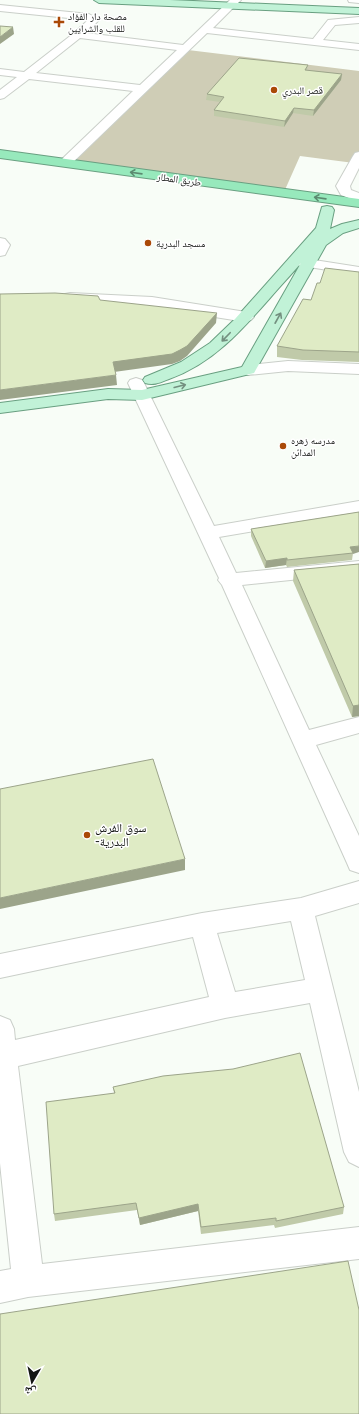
<svg xmlns="http://www.w3.org/2000/svg" width="359" height="1414" font-family="'Fira Sans','Noto Naskh Arabic',sans-serif">
	<rect width="100%" height="100%" fill="#f8fdf7"/>
	<path fill="#cfcdb6" d="M188,50l171,21v84l-5,8 -54,-7 -16,36 -215,-30z"/>
	<g fill="none" stroke-linecap="round" stroke-linejoin="round">
		<g stroke="#cacfc9" stroke-width="2">
			<path id="minor" d="M230,0h11l-28,28 100,11 15,-19 31,-3v6l-24,2 -12,15 36,4v6l-152,-17 -138,133h-8l-2,-3 2,-3 72,-69 -104,-12 -25,19 -4,1v-9l17,-13 -17,-2v-6l24,3 50,-39 14,-13 -88,-9v-6l89,9 10,6 -13,13 97,12zM80,38l97,12 -37,35 -104,-12z
				M348,0h11v3l-10,-1z
				M359,152v16l-9,18 1,4 8,3v9l-18,-7 -5,-9 17,-30 2,-3z
				M0,238l5,1 5,6 -5,10 -5,1z
				M295,257l64,10v8l-69,-11 -2,-3 2,-3z
				M70,293l82,4 94,15 5,2 3,3 -3,3 -5,2 -94,-15 -87,-7 -2,-3 2,-3z
				M288,361l71,3v10l-71,-3 -40,4 -6,-2 -2,-3 2,-3 6,-2z
				M136,378l6,2 2,3 70,143 145,-25v12l-140,24 17,36 123,-12v12l-117,12 67,145 50,-13v16l-43,12 43,91v37l-9,-3 -3,-7 -125,-278 -4,-5 1,-2 -2,-4 -89,-191 2,-3z
				M359,881v22l-44,13 44,176v75l-10,-5 -5,-10 -34,-149 -85,15 -207,48 24,198 317,-37v32l-331,38 -28,6v-32l11,-2 -11,-106v-147l10,4 4,9 1,11 194,-43 -16,-60 -193,41v-24l202,-41 99,-15zM291,921l14,59 -70,12 -18,-59z"/>
		</g>
		<g stroke="#699f81" stroke-width="2">
			<path id="major" d="M94,0h76l189,8v6l-260,-11z
				M327,206l5,1 2,3 -4,19 12,-5 17,-4v8l-16,5 -17,12 -72,128 -112,27 -34,-1 -108,14v-10l108,-14 34,1 100,-23 59,-104c-10,12 -21,23 -31,35 -29,33 -58,66 -101,81 -8,3 -15,7 -24,4l-2,-3 2,-3 36,-15 29,-19 25,-24 81,-91 6,-21z"/>
		</g>
		<g stroke="#699f81" stroke-width="2">
			<path id="highway" d="M0,150l359,49v8l-359,-49z"/>
		</g>
		<use href="#minor" fill="#fff" fill-rule="evenodd"/>
		<use href="#major" fill="#c1f2d7" fill-rule="evenodd"/>
		<use href="#highway" fill="#97e9bc" fill-rule="evenodd"/>
	</g>
	<path fill="#c0caa9" d="M308,65l-1,5 35,4 -1,6 -28,36 -20,-3 -9,14 -70,-11v-6l6,-8 -14,-2 1,-6z
		M359,272v90l-57,-2 -25,-3v-11l34,-46 9,-17z
		M359,512l-7,48 -65,7 -1,-2 -21,3 -14,-32v-7z
		M359,564v152l-7,1 -59,-136 1,-11z
		M113,1087l231,120 -1,7 -68,14 -1,-3 -73,9 -3,-23 -58,14 -3,-15 -82,11 -1,-7 60,-121z"/>
	<path fill="#9ca48a" d="M13,27l1,7 -14,10v-7z
		M342,74l-1,6 -28,36 1,-6z
		M294,108l-1,5 -9,14 1,-6z
		M217,313l-1,10 -29,33 -7,5 -8,3 -58,8 -1,-10z
		M116,375l1,10 -117,15v-10z
		M359,546v6l-6,2 -3,-7z
		M287,558l-1,7 -21,3 1,-7z
		M359,705v11l-7,1 1,-11z
		M185,859v11l-185,39v-11z
		M198,1204v7l-58,14 -1,-7z"/>
	<path fill="#dfebc5" stroke="#9ca48a" d="M0,26l13,1 -13,10z
		M239,58l69,7 -3,5 37,4 -28,36 -20,-2 -9,13 -71,-11 10,-13 -17,-3z
		M325,268l34,4v80l-56,-2 -26,-4 26,-47 8,1 6,-17h3z
		M55,293l43,3 2,4 117,13 -30,33 -7,4 -8,4 -59,8 3,13 -116,15v-96z
		M359,512v34l-9,1 3,6 -66,7v-2l-21,3 -15,-32z
		M359,564v141l-6,1 -59,-136z
		M153,759l32,100 -185,39v-109z
		M300,1053l44,154 -68,14v-3l-75,9 -3,-23 -59,14 -3,-15 -82,11 -8,-112 69,-9 -2,-6 50,-11 70,-7z
		M348,1261l11,49v104h-359v-100z"/>
	<defs><path id="oneway-shaft" d="M-6 0H5M1.5-3L5.5 0L1.5 3" fill="none" stroke-width="1.6" stroke-linecap="round" stroke-linejoin="round"/></defs>
	<g stroke="#5c8a70">
		<use href="#oneway-shaft" transform="translate(136 173) rotate(-172)"/>
		<use href="#oneway-shaft" transform="translate(320 198) rotate(-172)"/>
	</g>
	<g stroke="#738f7f">
		<use href="#oneway-shaft" transform="translate(278 318) rotate(-61)"/>
		<use href="#oneway-shaft" transform="translate(226 337) rotate(134)"/>
		<use href="#oneway-shaft" transform="translate(180 386) rotate(-14)"/>
	</g>
	<g fill="#aa4907" stroke="#fff" stroke-width="1.5">
		<path d="M57 16h4v4h4v4h-4v4h-4v-4h-4v-4h4z"/>
		<circle cx="274" cy="90" r="4"/>
		<circle cx="148" cy="243" r="4"/>
		<circle cx="283" cy="446" r="4"/>
		<circle cx="87" cy="835" r="4"/>
	</g>
	<g text-anchor="middle" stroke-width="3" stroke-linejoin="round" paint-order="stroke">
		<g font-size="10" fill="#141614" stroke="#fff" text-anchor="start">
			<text x="68" y="20">مصحة دار الفؤاد<tspan x="68" dy="12">للقلب والشرايين</tspan></text>
			<text x="282" y="94">قصر البدري</text>
			<text x="156" y="247">مسجد البدرية</text>
			<text x="291" y="444">مدرسه زهره<tspan x="291" dy="12">المدائن</tspan></text>
		</g>
		<g font-size="10" fill="#141614" stroke="#fff">
			<text transform="translate(179 179) rotate(8)" y="4">طريق المطار</text>
		</g>
		<g font-size="12" fill="#141614" stroke="#fff" text-anchor="start">
			<text x="95" y="832">سوق الفرش<tspan x="95" dy="14">-البدرية</tspan></text>
		</g>
	</g>
	<g transform="translate(32 1382) rotate(189)" stroke="#ffffff" stroke-width="3" paint-order="stroke">
	<path d="M0-3L7 15L0 10L-7 15Z" fill="#141614"/>
	<text y="-6" font-size="11" font-weight="bold" text-anchor="middle" fill="#141614">ش</text>
	</g>
</svg>
